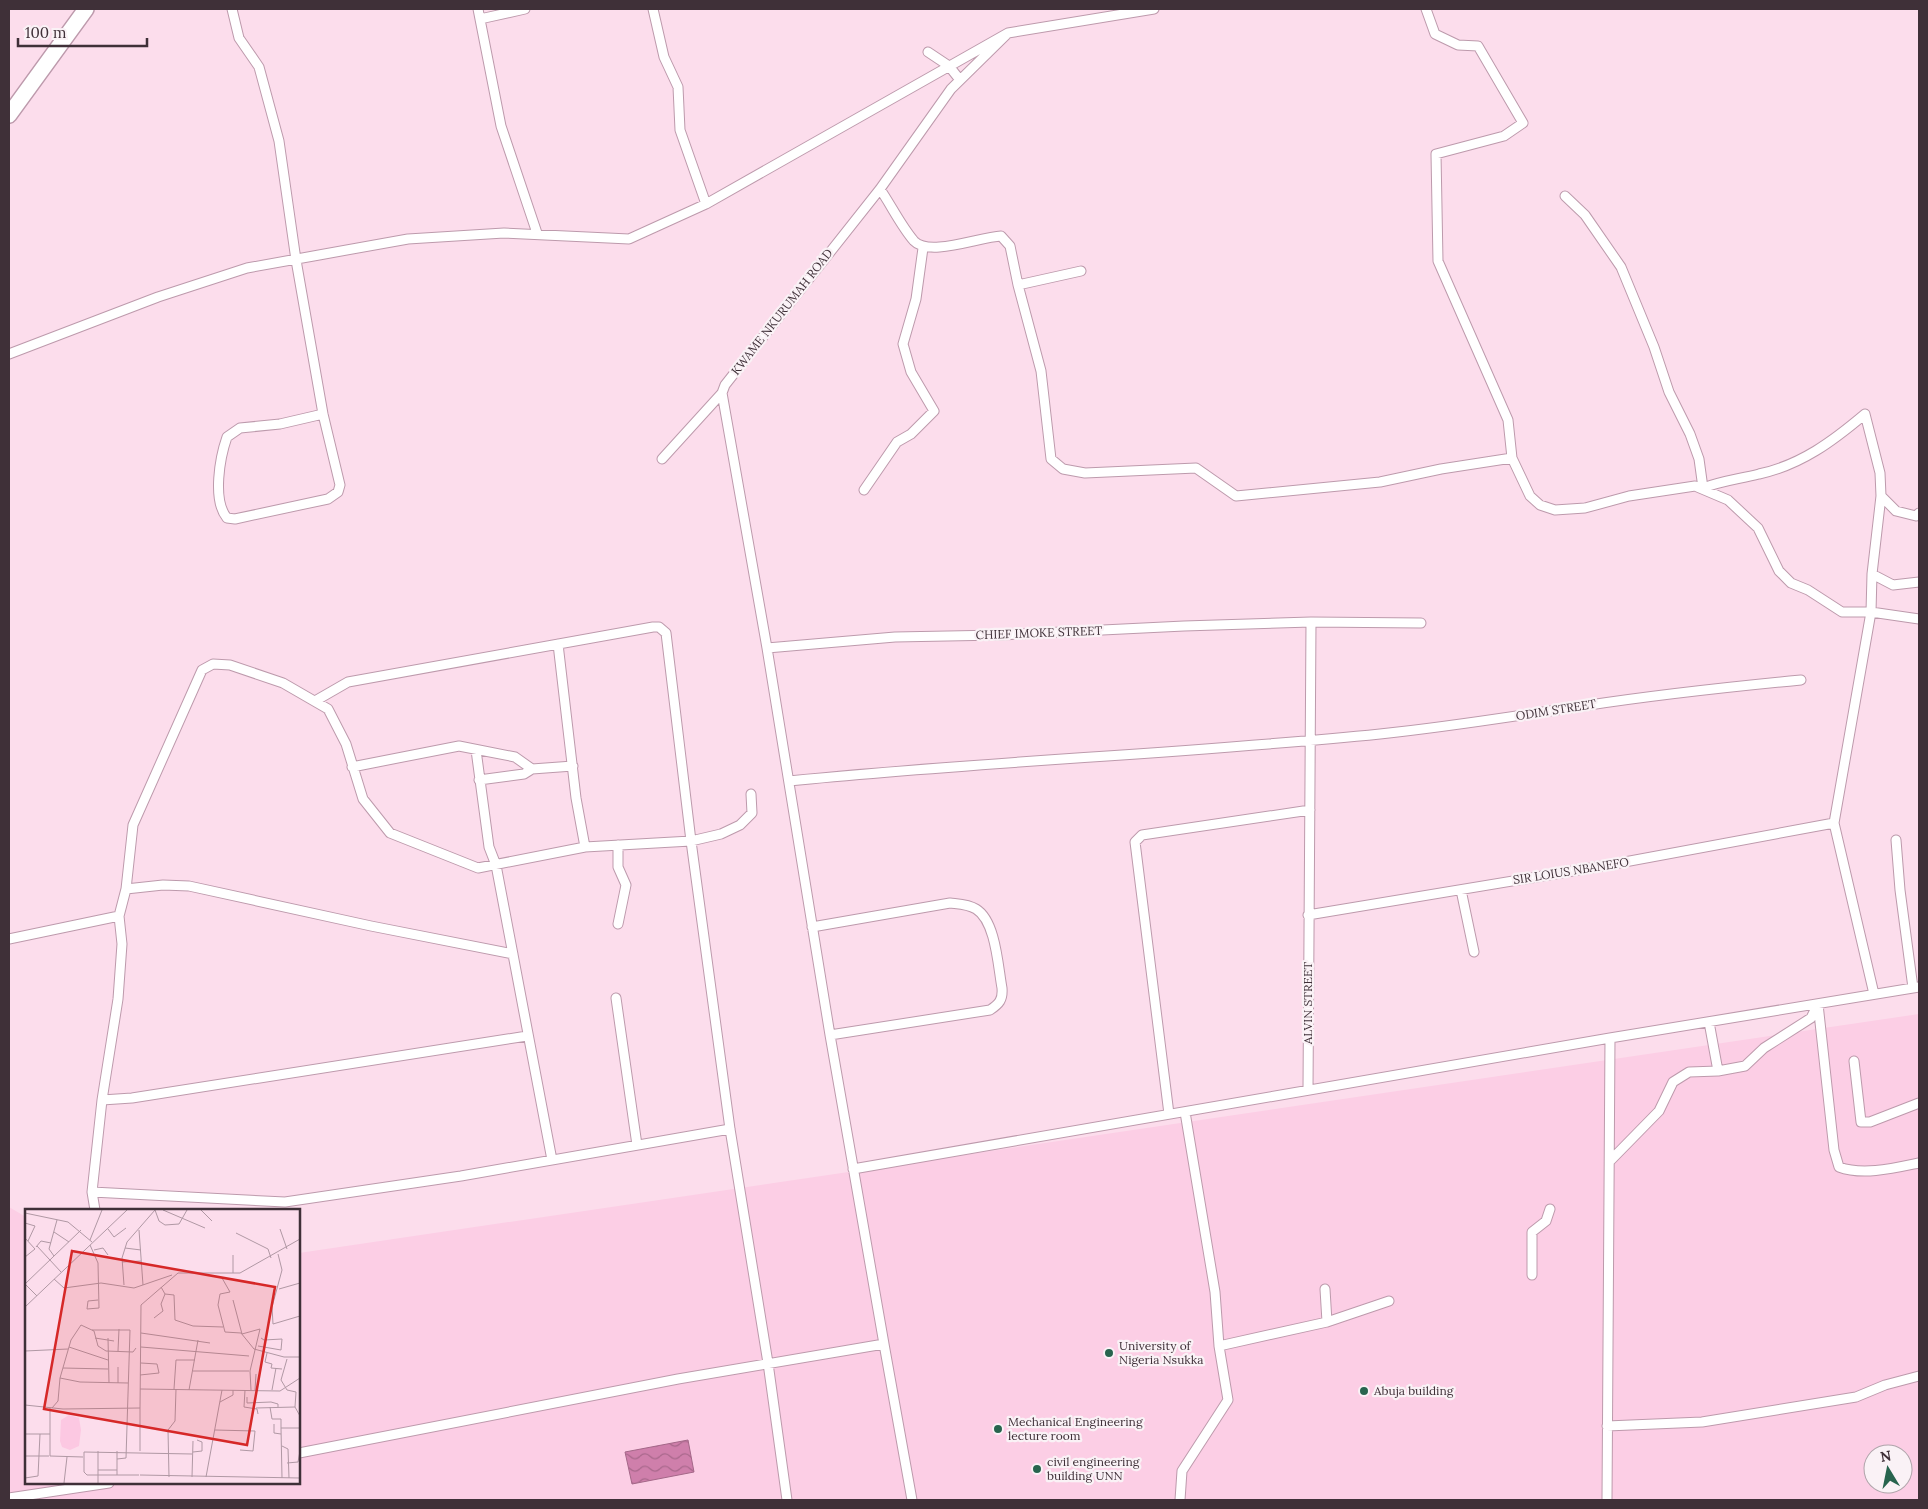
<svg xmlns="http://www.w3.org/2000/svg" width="1928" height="1509" font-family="Lora,serif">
	<defs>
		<pattern id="water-waves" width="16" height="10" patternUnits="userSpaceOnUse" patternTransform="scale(1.25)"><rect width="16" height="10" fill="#cf7fab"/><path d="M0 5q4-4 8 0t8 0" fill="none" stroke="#a9688c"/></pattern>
	</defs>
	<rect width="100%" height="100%" fill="#fcddec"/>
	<path fill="#fccee5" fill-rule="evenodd" d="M1919,1014v486h-1910v-293l17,10v266h273v-230zM1873,1454h30v30h-30z"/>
	<path fill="url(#water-waves)" stroke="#a46788" d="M688,1440l6,32 -62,12 -7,-32z"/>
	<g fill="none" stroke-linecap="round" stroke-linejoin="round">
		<g stroke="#bd9aac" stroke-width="11">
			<path id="street" d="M232,9l7,29 20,29 20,74 17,119 27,154 17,71 -2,7 -10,7 -93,20 -8,-1c-15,-18 -7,-61 0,-81l13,-9 40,-4 43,-10
				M478,9l23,117 36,107
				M653,9l11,48 14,30 2,43 26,74
				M1426,9l9,25 23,11 20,1 45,77 -19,13 -68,18 2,107 70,159 4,38 18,38 10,9 15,5 30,-2 44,-12 66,-10 33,14 30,28 21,43 12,12 17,7 34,22h29l48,7
				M480,19l45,-10
				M928,52l21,14 11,14
				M880,189c11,16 21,37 34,52 15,16 65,-4 87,-5l9,10 8,39 23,86 10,88 12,10 22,4 111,-5 40,28 144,-14 61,-13 71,-11
				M1565,196l20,19 36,52 33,80 15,45 21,42 9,25 4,29c18,-7 36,-9 56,-14 42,-9 74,-33 106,-60l15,59 1,23 -9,78 -1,38 -37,211 40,171
				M1018,285l63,-14
				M9,354l149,-57 89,-29 72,-13 89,-16 96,-6 125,6 77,-35 302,-171 146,-24
				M662,459l60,-66
				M864,490l33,-48 14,-8 23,-23 -23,-39 -8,-28 13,-45 7,-51
				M1881,496l15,15 20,5 3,-3
				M1872,574l21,11 26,-3
				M558,644l18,154 9,49
				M767,648l128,-11 105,-2 184,-9 127,-4 110,1
				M315,701l33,-19 305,-55h6l7,6 25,208 39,288 38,234 19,137
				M476,750l13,97 7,18 56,295
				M352,767l107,-21 56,11 17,12
				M479,780l45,-6 8,-5 41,-3
				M789,781c197,-20 395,-27 591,-47 69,-7 135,-18 203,-28 72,-11 145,-19 218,-26
				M1896,840l4,50 13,98
				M618,845v22l8,18 -8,39
				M126,889l37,-4 26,1 182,40 142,28
				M1461,890l13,62
				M1308,915l295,-49 231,-43
				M812,927l138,-24c8,1 18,1 26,6 20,12 22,58 26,79 1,12 -3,16 -12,22l-160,25
				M9,939l110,-23
				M616,998l21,147
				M1818,1004l16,146 5,17c24,9 56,1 80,-4
				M1854,1061l7,61h9l49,-19
				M1718,1071l27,-5 19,-18 47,-30 7,-14
				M1308,1090l3,-468
				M102,1100l30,-2 395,-62
				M1169,1114l-34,-272 7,-7 168,-25
				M1610,1161l49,-50 14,-29 16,-10 29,-1 -9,-49
				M853,1169l757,-131 309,-51
				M92,1192l193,10 176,-26 269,-47
				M95,1210l-3,-18 10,-92 16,-101 4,-55 -3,-28 7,-27 7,-64 69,-155 11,-6 17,1 53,18 45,26 18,35 17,55 27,34 88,35 107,-21 106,-6 30,-7 19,-9 12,-12 -1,-19
				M1532,1275v-43l14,-11 4,-12
				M1325,1289l2,33 62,-21
				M884,1344l28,156
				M1219,1346l108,-24
				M1607,1426l95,-4 154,-25 29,-12 34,-9
				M299,1453l379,-74 206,-35 -54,-309 -63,-387 -45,-255 3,-8 155,-196 71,-100 57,-56
				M9,1498l100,-15
				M1180,1500l2,-29 46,-71 -9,-54 -4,-54 -30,-180
				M1607,1500l3,-462"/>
		</g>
		<g stroke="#bd9aac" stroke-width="18">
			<path id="primary" d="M9,115l77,-106"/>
		</g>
		<use href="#street" stroke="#fff" stroke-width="9"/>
		<use href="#primary" stroke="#fff" stroke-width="15"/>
	</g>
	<g fill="#28644e" stroke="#faf2f6" stroke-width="2">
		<circle cx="1109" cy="1353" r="5"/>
		<circle cx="1364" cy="1391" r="5"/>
		<circle cx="998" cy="1429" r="5"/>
		<circle cx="1037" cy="1469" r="5"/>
	</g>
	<g text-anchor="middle" stroke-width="4.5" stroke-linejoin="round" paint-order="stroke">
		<g font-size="12" fill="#3f3038" stroke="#faf2f6">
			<text transform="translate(782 312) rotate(-52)" y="4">KWAME NKURUMAH ROAD</text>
			<text transform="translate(1039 633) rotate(-2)" y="4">CHIEF IMOKE STREET</text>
			<text transform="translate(1556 710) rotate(-9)" y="4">ODIM STREET</text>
			<text transform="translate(1571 871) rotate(-9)" y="4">SIR LOIUS NBANEFO</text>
			<text transform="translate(1308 1003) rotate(-90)" y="4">ALVIN STREET</text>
		</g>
		<g font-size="12" fill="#3f3038" stroke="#faf2f6" text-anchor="start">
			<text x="1119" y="1350">University of<tspan x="1119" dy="14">Nigeria Nsukka</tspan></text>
			<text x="1374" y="1395">Abuja building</text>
			<text x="1008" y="1426">Mechanical Engineering<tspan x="1008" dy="14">lecture room</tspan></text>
			<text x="1047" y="1466">civil engineering<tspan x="1047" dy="14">building UNN</tspan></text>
		</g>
	</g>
	<g transform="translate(25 1209)">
		<rect width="275" height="275" fill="#fcddec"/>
		<path d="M44,206l10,3 2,12 -2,16 -9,4 -8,-3 -2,-6 1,-21z" fill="#fcc8e2"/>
		<path fill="none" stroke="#b098a4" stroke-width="1" d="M130,1l4,11 6,4M138,1l42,18M176,1l11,11M0,4l43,9 24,20M0,14l10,3 -7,15M140,16l14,-1 8,-14M83,20l6,8 12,-9M255,20l7,20M114,21l4,55M29,23l15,10M211,24l32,16 3,9M0,29l10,11 -10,8M65,31l12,-30M65,36l8,18 1,45 -12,1 1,-8 10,-1M12,37l24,26M11,38l5,-6 10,2M100,39l16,2M69,41l9,-2 5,7M253,45l4,16 -10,37 1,17 27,-8M29,47l-5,-7 8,-29M97,53l19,-1M153,64h62l60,-34M208,64v-18M197,69l8,14 -10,2 -2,11 7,27 16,1 13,16 30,8h16M29,70l10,9 37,-5 33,5 38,-13M0,75l56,-54M0,75l12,12M99,76l-2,-27 5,-16 28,-32M136,78l4,7 9,1 1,25 18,6 30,1M254,80l21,-6M208,91l9,34 18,-5 -10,42 1,19M0,98l102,-97M129,109l9,-7 -2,-7 4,-10M67,121h38l-4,128 -9,1M116,124l69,10M70,129l19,3M83,129l1,45M233,137l23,4 1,-11 -18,1 -3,-2M44,138l39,13M116,138l108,9M0,142l43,-2M93,142l1,-22M242,144l-2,9 7,2 -1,4 11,1M262,150l-6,21 6,10 9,2 -1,15 5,9M38,159l45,1M168,162h56M115,166l19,-2 -2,-9 -16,-1M35,169l20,4 48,1M93,174v-16M115,180l140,2 20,-13M149,180l2,-29h19M164,181l9,-50M220,181l-1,17 13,2 1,5M230,181l1,-16M247,181l4,-22M222,188v6l24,-1 7,2v3M195,193l13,-7v-5M0,196l38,4 77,-1 1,-103 37,-32M245,198l2,12h9v9M25,199v48l33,1M27,199l6,-7 2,-23 11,-38 10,-15 13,6 4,15 8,5 27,1 3,-4M231,199l39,-1M249,215v9l7,1M190,221l40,1 -2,20 -13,-1M0,225h25M257,237l6,3 1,29M115,242v-43M168,243l9,-1v-9l-5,-2M0,247h24M262,254l11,-1 2,-11M73,261h19v5M92,261v-19M114,266h-52l-3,-3v-20l108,2M115,266l160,3M144,268l-1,-47 7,-9 1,-32M167,268l1,-36M181,268l16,-87M0,269l13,-2 2,-42M257,269l-1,-50h19M39,274l3,-26M73,274v-32"/>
		<path fill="#d62828" fill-opacity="0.15" stroke="#d62828" stroke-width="2.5" d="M47,42l203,36 -28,158 -203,-36z"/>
		<rect width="275" height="275" fill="none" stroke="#3f3038" stroke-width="2.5"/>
	</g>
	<rect width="1928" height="1509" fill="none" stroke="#3f3038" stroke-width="20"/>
	<g transform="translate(1888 1469) rotate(350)"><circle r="24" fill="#faf2f6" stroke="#afa4aa"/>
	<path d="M0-4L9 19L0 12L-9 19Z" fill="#28644e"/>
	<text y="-8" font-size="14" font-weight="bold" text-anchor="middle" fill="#3f3038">N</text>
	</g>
	<path d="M18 38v8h129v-8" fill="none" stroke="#3f3038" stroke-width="2.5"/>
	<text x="25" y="38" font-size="15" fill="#3f3038" stroke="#faf2f6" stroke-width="4" paint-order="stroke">100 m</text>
</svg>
